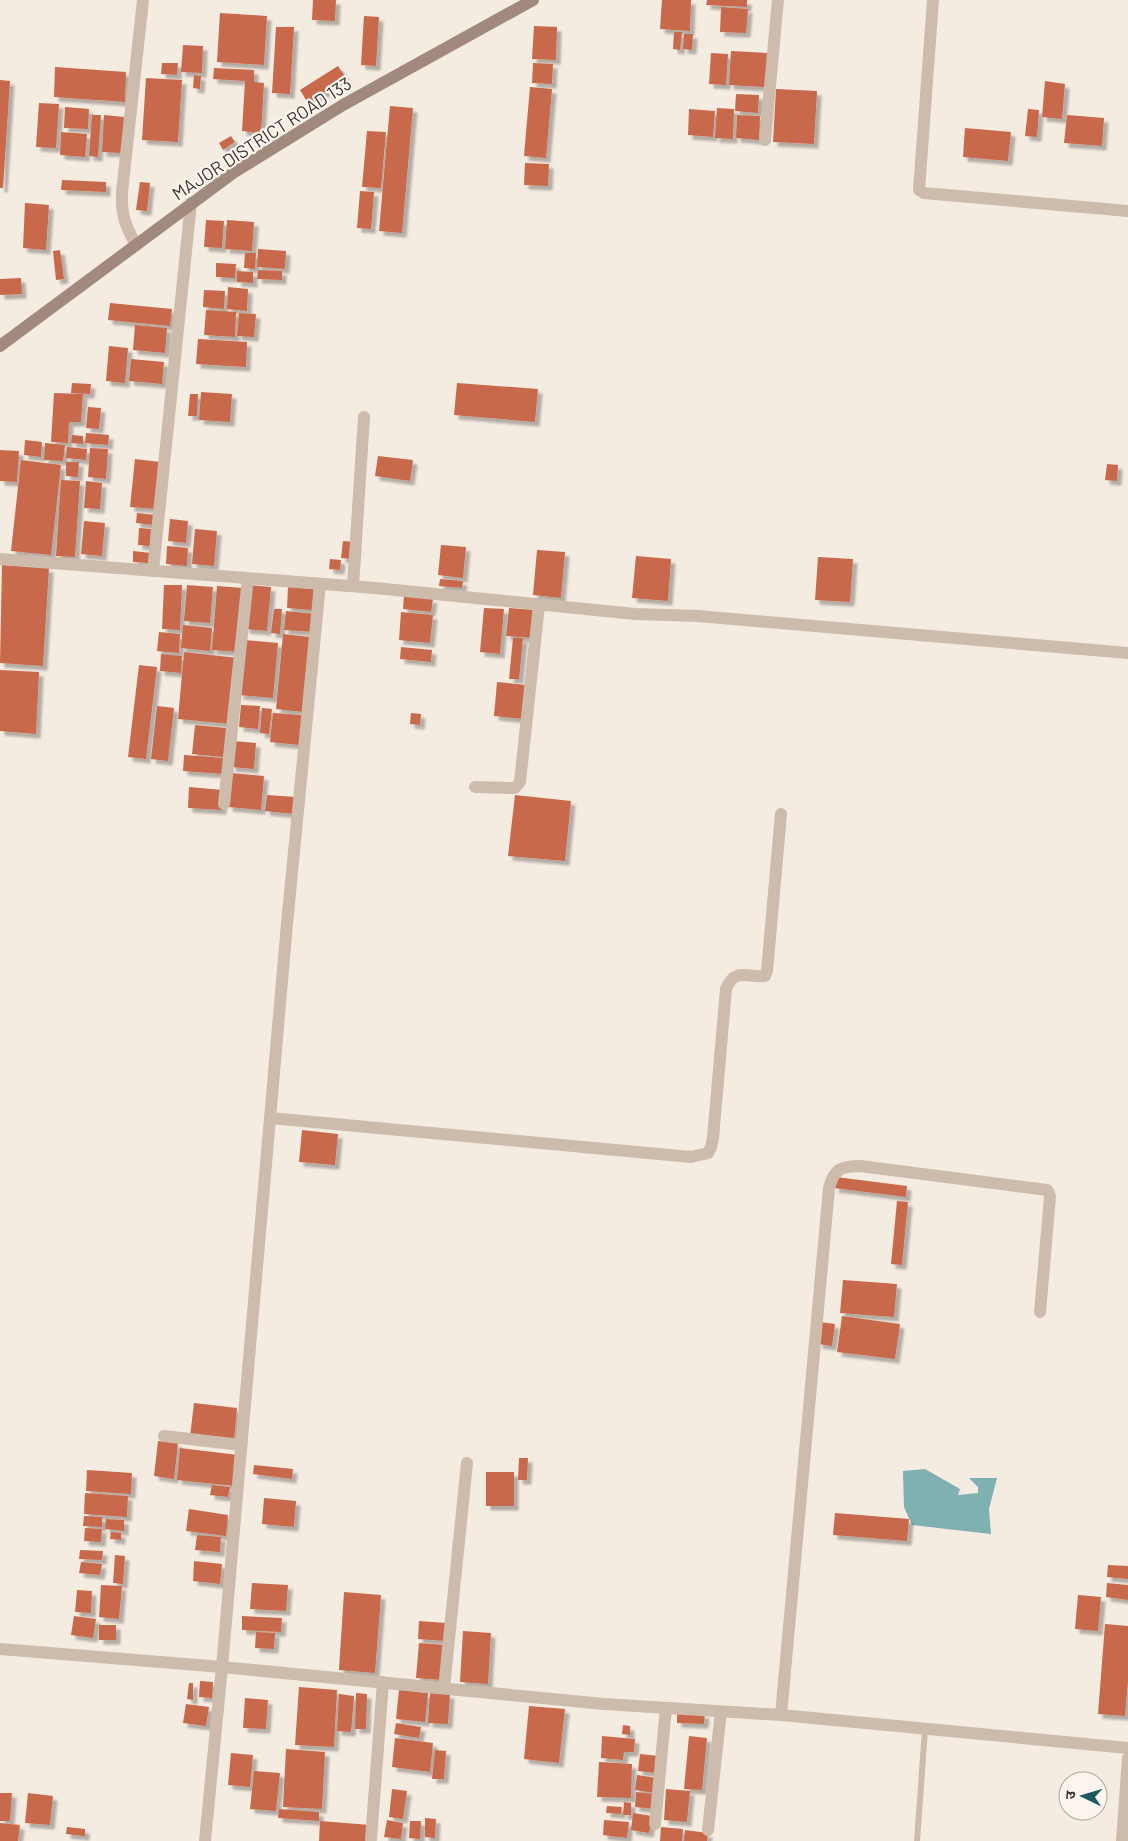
<svg xmlns="http://www.w3.org/2000/svg" width="1128" height="1841" font-family="Barlow,'Noto Sans Devanagari',sans-serif">
	<defs>
		<filter id="shadow"><feDropShadow dx="4.5" dy="4.5" stdDeviation="1" flood-color="#0004"/></filter>
	</defs>
	<rect width="100%" height="100%" fill="#f4ebe1"/>
	<path fill="#7fb0b2" d="M925,1469l35,20 -2,6 20,-2v-6l-9,-9h28l-8,31 2,25 -79,-9 -8,-18 -1,-36z"/>
	<path fill="#c8694b" filter="url(#shadow)" d="M313,0h23l-1,21 -23,-1z
		M662,0h29l-1,31 -30,-2z
		M707,0h40v7l-41,-2z
		M721,7l27,2 -2,24 -26,-1z
		M220,13l47,3 -3,49 -47,-3z
		M364,16l15,1 -3,49 -15,-1z
		M534,26l23,1 -1,33 -24,-1z
		M276,27h18l-4,67 -18,-1z
		M674,32h8l-2,18 -7,-1z
		M684,34h9l-1,16 -9,-1z
		M183,45l20,1 -1,27 -21,-1z
		M731,51l36,2 -2,34 -36,-2z
		M711,53l17,1 -2,31 -17,-1z
		M162,63h16l-1,12 -16,-1z
		M533,63l20,1 -1,20 -20,-1z
		M338,66l8,12 -38,25 -8,-13z
		M55,67l71,5 -1,30 -71,-5z
		M214,68l40,2v12l10,1 -3,50 -19,-2 3,-50 -32,-2z
		M194,75l7,1 -1,13 -7,-1z
		M146,78l36,2 -4,62 -36,-2z
		M0,80l10,1 -7,107h-3z
		M1045,81l20,3 -3,35 -20,-2z
		M530,87l22,2 -6,69 -22,-2z
		M776,89l41,2 -3,53 -41,-2z
		M736,94l23,1 -1,18 -23,-2z
		M39,103l20,1 -3,44 -20,-1z
		M390,106l23,2 -11,125 -23,-2z
		M65,107l24,2 -1,20 -24,-1z
		M717,108l17,1 -1,30 -18,-1z
		M689,109l26,2 -2,26 -25,-2z
		M1028,109l11,1 -2,27 -12,-1z
		M92,115h9l-3,42 -9,-1z
		M104,115l20,2 -2,36 -20,-1z
		M737,115l23,1 -1,24 -23,-2z
		M1067,115l37,3 -2,28 -38,-3z
		M965,128l46,4 -3,29 -45,-4z
		M367,131l19,1 -5,56 -19,-1z
		M61,132l26,2 -2,23 -25,-2z
		M231,136l4,6 -12,8 -4,-7z
		M525,163l24,1 -1,22 -24,-1z
		M62,180l44,2v10l-45,-2z
		M140,182l10,1 -3,28 -11,-1z
		M360,191l14,1 -3,37 -14,-1z
		M25,203l24,2 -3,45 -23,-2z
		M206,220l18,1 -2,27 -18,-1z
		M227,220l27,2 -2,29 -27,-2z
		M258,249l28,2 -1,18 -28,-2z
		M60,250l4,29 -8,1 -3,-29z
		M245,253h11l-1,16 -11,-1z
		M216,263l20,1 -1,14 -19,-1z
		M258,270l24,1v9l-25,-1z
		M237,271l16,1v11l-16,-1z
		M21,278l1,16 -22,1v-16z
		M228,287l20,2 -1,22 -20,-2z
		M204,290l21,1 -1,18 -21,-2z
		M110,303l62,6 -2,17 -62,-6z
		M206,310l30,2 -1,25 -31,-2z
		M239,313l17,1 -2,23 -17,-1z
		M135,325l32,3 -2,25 -32,-3z
		M198,339l49,3 -1,25 -50,-3z
		M109,346l19,2 -3,35 -19,-2z
		M131,359l33,3 -2,22 -33,-3z
		M72,383l19,1 -1,10 -19,-1z
		M457,383l81,6 -3,33 -81,-7z
		M201,392l31,2 -2,28 -31,-2z
		M54,393l29,1 -2,28h-12l-1,21 -17,-1z
		M190,394h8l-1,22h-9z
		M88,407l13,1 -2,21 -13,-1z
		M86,433l23,2 -1,10 -23,-2z
		M72,435l11,1v8l-12,-1z
		M25,440l17,2 -1,15 -17,-2z
		M45,443l20,2 -2,16 -19,-1z
		M67,447l20,2 -1,11 -20,-2z
		M90,448l18,1 -2,30 -18,-2z
		M0,450l19,1 -2,31 -17,-1z
		M378,456l35,4 -3,21 -35,-5z
		M135,459l25,3 -4,47 -26,-2z
		M21,460l40,5 -10,90 -40,-4z
		M66,462h13l-1,15 -12,-1z
		M1107,464l11,1 -1,16 -12,-1z
		M61,480l19,1 -5,76 -19,-1z
		M86,481l16,2 -2,26 -16,-1z
		M137,513l19,2 -1,10 -19,-2z
		M170,519l18,2 -2,22 -18,-2z
		M84,521l21,2 -3,33 -21,-2z
		M139,528l12,1 -1,17 -12,-1z
		M195,529l22,2 -3,35 -22,-2z
		M343,541l13,1 -2,17 -13,-1z
		M441,545l25,2 -3,31 -25,-3z
		M167,546l21,2 -1,18 -21,-2z
		M537,550l28,2 -4,46 -28,-3z
		M133,551l18,2 -1,10 -17,-1z
		M636,556l35,3 -3,42 -36,-3z
		M818,557l35,2 -3,43 -35,-2z
		M330,559l11,1 -1,10 -11,-1z
		M2,565l47,3 -6,98 -43,-3z
		M440,579l23,2 -1,7 -23,-2z
		M164,585h18l-2,45 -18,-1z
		M187,585l26,2 -3,36 -26,-2z
		M249,585l22,2 -4,44 -22,-2z
		M217,586l26,2 -5,64 -26,-2z
		M288,587l26,2 -2,21 -25,-2z
		M404,596l29,3 -2,13 -28,-3z
		M484,608l20,1 -4,45 -20,-2z
		M509,608l26,2 -2,28 -27,-2z
		M274,609h8l-2,25 -9,-1z
		M286,611l29,3 -1,18 -30,-2z
		M401,612l32,3 -3,28 -31,-3z
		M183,625l29,3 -2,23 -29,-3z
		M159,632l21,2 -1,19 -22,-2z
		M283,634l27,3 -7,75 -27,-3z
		M513,638h10l-4,41h-10z
		M244,640l34,3 -5,55 -34,-3z
		M401,647l31,3 -1,12 -31,-3z
		M184,652l54,6 -7,66 -53,-5z
		M161,654l21,2 -1,17 -21,-2z
		M139,665l18,2 -11,92 -18,-2z
		M0,670l39,2 -3,62 -36,-3z
		M497,682l29,3 -3,34 -29,-3z
		M241,705l19,1 -2,23 -19,-2z
		M157,706l17,2 -6,53 -17,-2z
		M262,708l10,1 -3,25 -9,-1z
		M273,713l29,2 -3,30 -29,-3z
		M411,713l10,1 -1,11 -10,-1z
		M195,725l31,3 -2,29 -32,-3z
		M233,741l23,2 -2,26 -23,-2z
		M184,755l40,3 -1,16 -40,-3z
		M231,773l33,3 -3,34 -33,-3z
		M189,787l34,3 -1,20 -34,-2z
		M267,795l29,2 -2,17 -29,-3z
		M515,795l56,6 -6,60 -57,-5z
		M302,1130l36,4 -3,31 -36,-3z
		M836,1177l71,9 -1,11 -72,-9z
		M897,1201l11,1 -6,63 -11,-1z
		M843,1280l54,4 -3,33 -54,-4z
		M842,1316l58,8 -5,35 -58,-7z
		M820,1322l15,2 -3,22 -14,-2z
		M194,1403l43,5 -3,33 -44,-4z
		M158,1441l20,2 -4,36 -20,-3z
		M180,1448l58,7 -3,31 -58,-6z
		M519,1458h9l-1,22h-9z
		M254,1465l39,4 -1,10 -39,-5z
		M87,1470l45,3 -1,21 -45,-3z
		M486,1472h28v34h-28z
		M212,1485l18,2 -2,10 -18,-2z
		M85,1493l43,3 -1,21 -43,-3z
		M264,1498l32,3 -2,26 -32,-3z
		M189,1509l39,6 -2,21 -40,-5z
		M835,1513l74,6 -2,22 -74,-6z
		M84,1516l18,1v10l-19,-1z
		M106,1519l18,1v11l-19,-2z
		M85,1528l17,1 -1,13 -17,-1z
		M111,1532l10,1v7l-11,-1z
		M197,1535l24,2 -1,15 -25,-2z
		M80,1550l23,1 -1,9 -23,-1z
		M115,1555l10,1 -2,28 -10,-1z
		M194,1561l28,3 -2,20 -27,-3z
		M81,1562l21,2 -2,11 -21,-2z
		M1108,1565l20,1v13l-21,-2z
		M252,1583l36,2 -2,26 -36,-2z
		M1107,1583l21,2v15l-22,-3z
		M101,1585l21,1 -3,33 -20,-2z
		M77,1590l15,1 -1,22 -16,-1z
		M344,1592l37,3 -6,78 -36,-3z
		M1078,1595l23,2 -3,34 -23,-2z
		M74,1616l22,3 -3,19 -22,-3z
		M242,1616l40,2 -1,14 -39,-2z
		M419,1621l27,2 -1,18 -27,-2z
		M1105,1624l23,2v54l-3,36 -27,-2z
		M99,1625h17v15h-17z
		M463,1631l28,2 -3,51 -28,-2z
		M256,1632l19,1 -1,16 -19,-1z
		M419,1643l26,2 -2,35 -27,-2z
		M200,1681l13,1 -1,16 -13,-1z
		M189,1683h4v17l-6,-1z
		M299,1687l38,3 -3,57 -39,-2z
		M399,1690l29,3 -3,29 -29,-3z
		M356,1693l11,1 -1,35h-11z
		M430,1693l20,1 -2,30 -20,-1z
		M339,1694l15,2 -3,36 -14,-1z
		M245,1698l23,2 -2,29 -23,-1z
		M186,1704l23,3 -3,19 -23,-3z
		M529,1706l36,3 -6,54 -35,-4z
		M677,1712l28,2 -1,10 -27,-1z
		M396,1723l25,4 -2,11 -25,-4z
		M623,1725l7,1v9l-8,-1z
		M602,1736l33,3 -1,13h-10l-1,8 -22,-2z
		M689,1736l18,2 -5,52 -18,-1z
		M395,1738l38,5 -3,29 -38,-5z
		M286,1749l39,3 -3,57 -39,-2z
		M435,1750l11,1 -2,28h-12z
		M231,1753l22,2 -3,32 -22,-2z
		M640,1754l19,2 -2,17 -19,-2z
		M599,1762l33,2 -1,34 -34,-1z
		M254,1771l26,2 -4,38 -26,-2z
		M637,1775l20,3 -2,15 -20,-3z
		M392,1789l15,2 -4,28 -14,-2z
		M666,1789l24,2 -3,31 -23,-2z
		M636,1792l20,2 -1,15 -20,-2z
		M0,1793h12l-2,28h-10z
		M28,1793l25,3 -3,29 -25,-2z
		M624,1802l7,1v12h-8z
		M607,1806l15,1 -1,7 -15,-1z
		M279,1809l40,3v9l-41,-3z
		M633,1813l19,3 -3,17 -18,-3z
		M425,1818l11,1 -1,19 -10,-1z
		M387,1820l16,3 -2,16 -17,-2z
		M604,1820l25,2 -2,16 -24,-3z
		M320,1821l50,4 -2,16h-49z
		M410,1821h11l-1,18 -11,-1z
		M0,1823l20,2 -2,16h-18z
		M67,1827l18,2v7l-19,-2z
		M661,1827l22,2 -1,12h-22z
		M685,1830l23,3 -1,8h-23z"/>
	<g fill="none" stroke-linecap="round" stroke-linejoin="round">
		<path stroke="#cdbbac" stroke-width="6" d="M917,1841l8,-111"/>
		<path stroke="#cdbbac" stroke-width="12" d="M933,0l-14,190 5,3 204,18
			M765,140l13,-140
			M136,245c-11,-20 -15,-30 -14,-53l21,-192
			M0,559l375,29 260,26 63,2 430,37
			M153,571l38,-368
			M353,586l11,-169
			M475,787l36,1h4l5,-6 19,-177
			M224,804l24,-226
			M270,1118l421,39 17,-4 3,-6 2,-9 13,-149c9,-22 21,-11 39,-13l2,-5 14,-157
			M164,1436l77,9
			M0,1649l222,18 382,37 177,11 347,33
			M444,1688l23,-225
			M781,1715l48,-527c5,-19 12,-22 31,-22l187,24 2,3 1,4 -10,115
			M655,1824l11,-116
			M708,1830l13,-119
			M371,1839l12,-157
			M205,1841l17,-174 65,-743 33,-340
			M1122,1841l6,-83"/>
		<path stroke="#a18a7d" stroke-width="12" d="M0,346l233,-173 110,-68 190,-105"/>
	</g>
	<g text-anchor="middle" stroke-width="4.5" stroke-linejoin="round" paint-order="stroke">
		<g font-size="18" fill="#3b302b" stroke="#fbf5ee">
			<text transform="translate(262 139) rotate(-33)" y="6">MAJOR DISTRICT ROAD 133</text>
		</g>
	</g>
	<g transform="translate(1083 1796) rotate(275)"><circle r="24" fill="#fbf5ee" stroke="#aea6a0"/>
	<path d="M0-4L9 19L0 12L-9 19Z" fill="#1f5a5e"/>
	<text y="-8" font-size="14" font-weight="bold" text-anchor="middle" fill="#3b302b">उ</text>
	</g>
</svg>
